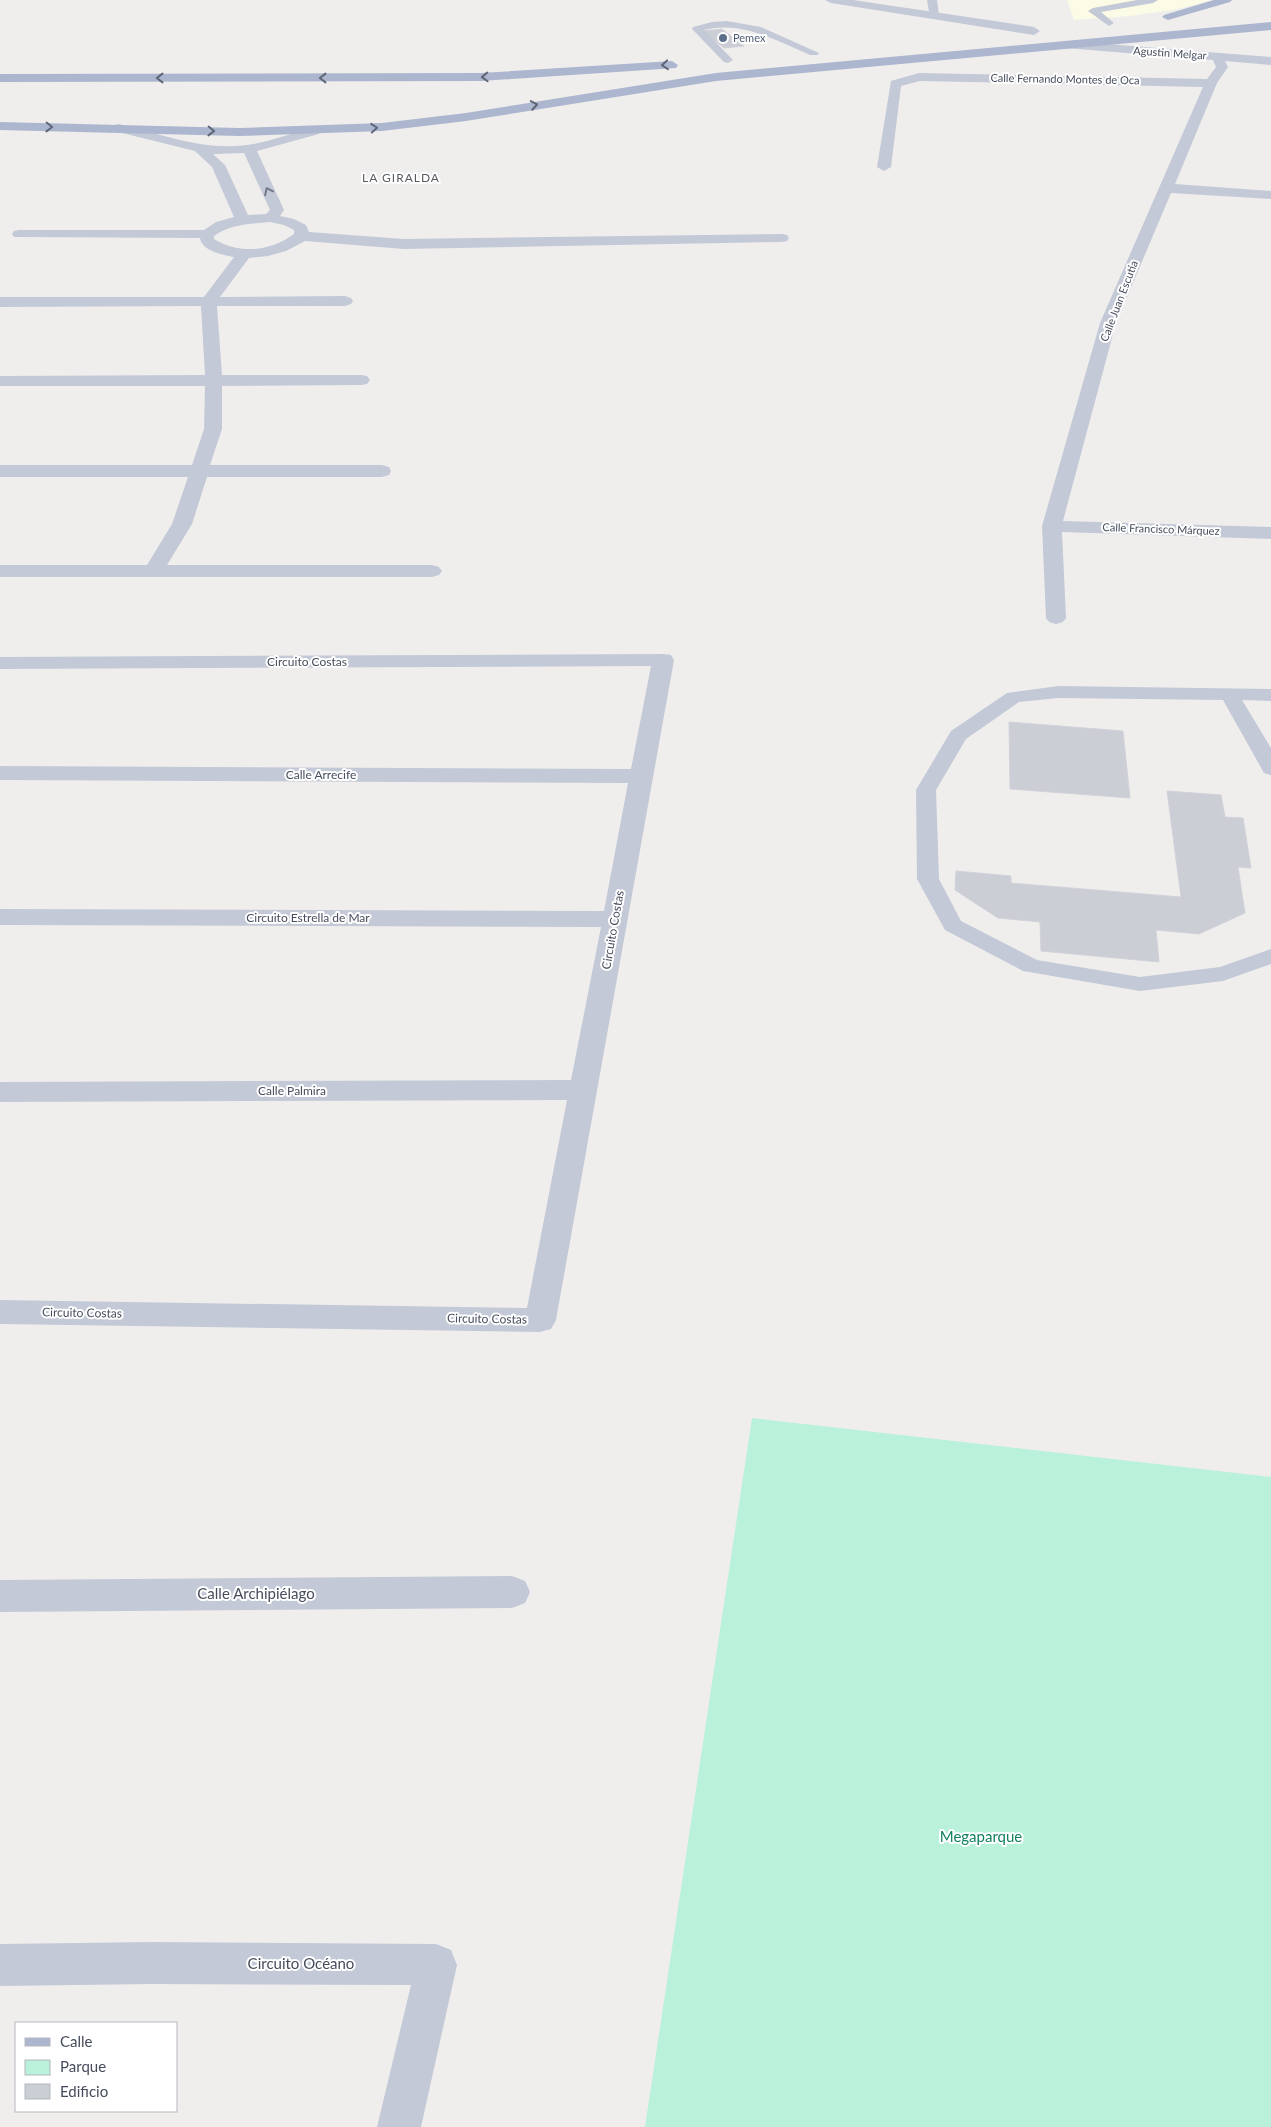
<svg xmlns="http://www.w3.org/2000/svg" width="1271" height="2127" font-family="Lato,sans-serif">
	<rect width="100%" height="100%" fill="#f0eeed"/>
	<path fill="#fcfbe5" d="M1067,0h145l-39,10 -43,6 -56,4z"/>
	<path fill="#b9f1da" d="M752,1418l519,59v650h-626z"/>
	<path fill="#ccced6" stroke="#d1d2da" d="M722,29l22,17 -20,2 -21,-17z
		M1009,722l114,9 7,67 -120,-9z
		M1167,791l54,4 4,22 18,1 8,50 -13,-1 7,46 -46,21 -43,-4 3,32 -118,-11 -1,-29 -42,-4 -43,-28 1,-19 55,5v7l170,14z"/>
	<g fill="none" stroke-linecap="round" stroke-linejoin="round">
		<path fill="#c3c9d6" fill-rule="evenodd" d="M927,0h10l2,15 -1,2h-8z
			M1137,0h21l-5,3 -52,9 13,11 -5,3 -21,-15 5,-3z
			M727,21l34,6 58,26 -1,2h-8c-33,-14 -68,-35 -106,-25l29,30 -5,3 -4,-1 -32,-33 1,-2 19,-5z
			M1058,686l213,3v12l-29,-1 29,48v27l-7,-2 -41,-73 -165,-2 -39,4 -53,37 -30,51 3,89 22,42 76,39 103,17 80,-10 51,-18v15l-48,17 -83,10 -117,-20 -78,-41 -28,-51 -1,-89 35,-59 56,-38z"/>
		<path fill="#c3c9d6" fill-rule="evenodd" d="M825,0h28l181,27 6,4 -6,4 -203,-32z
			M1069,41l202,16v8l-46,-4 3,6 -11,16 -42,101 96,7v8l-100,-6 -55,130 -53,198 208,6v12l-209,-7 4,86 -3,4 -7,2 -7,-2 -3,-4 -4,-92 58,-203 103,-236 -283,-6 -19,5 -10,81 -7,4 -7,-4 14,-86 28,-8 288,6 9,-12 -3,-7 -148,-12 -2,-3 2,-3z
			M119,124c42,10 84,27 128,21 23,-3 45,-12 67,-18l5,1 2,3 -2,3 -62,17 27,59 -4,6 14,3 12,6 3,7 95,7 378,-5 5,1 2,3 -2,3 -5,1 -378,7 -99,-8 -19,10 -18,5 -19,2 -29,39 125,-1 6,2 2,3 -2,3 -6,2h-128l5,69h139l6,1 3,4 -3,4 -6,1 -139,1v43l-12,36h172l7,2 2,4 -2,4 -7,2h-175l-15,47 -25,41h265l7,2 3,4 -3,4 -7,2h-432v-12h147l25,-41 16,-47h-188v-12h192l12,-36 1,-43h-205v-10l205,-1 -4,-69 -201,1v-10h204l30,-40c-11,-2 -32,-6 -34,-19l-186,-1 -2,-3 2,-3 5,-1h185l12,-8 18,-5 -22,-50 -17,-16 -81,-20 -2,-3 2,-3zM244,153l26,57 -4,4 -18,1 -23,-50 -12,-11zM270,222l14,3 10,5v4c-23,17 -54,21 -80,5v-3c17,-12 36,-12 56,-14z
			M663,654l8,1 3,5 -118,660 -5,9 -11,3 -540,-8v-24l527,8 40,-208 -567,2v-20l571,-2 30,-153 -601,-2v-16l604,2 24,-128 -628,-3v-14l631,3 20,-103 -651,3v-12z
			M512,1576l13,5 5,11 -5,11 -13,5 -512,4v-32z
			M152,1942l284,2 15,6 6,15 -36,162h-44l34,-142 -259,-1 -152,2v-42z"/>
		<path fill="#acb6ce" fill-rule="evenodd" d="M1214,0h18l-2,2 -62,18 -6,-3 2,-2z
			M1271,22v8l-555,51 -250,40 -84,10 -143,5 -239,-6v-8l239,6 143,-5 84,-10 250,-40z
			M672,61l6,4 -2,3 -195,13 -481,1v-8l481,-1z"/>
	</g>
	<defs><path id="oneway-chevron" d="M-2-3.5L2.5 0L-2 3.5" fill="none" stroke-width="1.6" stroke-linecap="round" stroke-linejoin="round" transform="scale(1.25)"/></defs>
	<g stroke="#5f6678">
		<use href="#oneway-chevron" transform="translate(665 65) rotate(175)"/>
		<use href="#oneway-chevron" transform="translate(485 77) rotate(178)"/>
		<use href="#oneway-chevron" transform="translate(160 78) rotate(-180)"/>
		<use href="#oneway-chevron" transform="translate(323 78) rotate(-180)"/>
		<use href="#oneway-chevron" transform="translate(534 105) rotate(-10)"/>
		<use href="#oneway-chevron" transform="translate(49 127) rotate(1)"/>
		<use href="#oneway-chevron" transform="translate(374 128) rotate(-4)"/>
		<use href="#oneway-chevron" transform="translate(211 131) rotate(1)"/>
	</g>
	<use stroke="#717887" href="#oneway-chevron" transform="translate(268 191) rotate(-115)"/>
	<circle fill="#5c6f8a" stroke="#fff" stroke-width="2" cx="723" cy="38" r="5"/>
	<g text-anchor="middle" stroke-width="4" stroke-linejoin="round" paint-order="stroke">
		<g font-size="11" fill="#4e5e75" stroke="#fff" text-anchor="start">
			<text x="733" y="42">Pemex</text>
		</g>
		<g font-size="11" fill="#454c5c" stroke="#fff">
			<text transform="translate(1170 53) rotate(4)" y="4">Agustin Melgar</text>
			<text transform="translate(1065 79) rotate(1)" y="4">Calle Fernando Montes de Oca</text>
			<text transform="translate(1119 301) rotate(-69)" y="4">Calle Juan Escutia</text>
			<text transform="translate(1161 529) rotate(2)" y="4">Calle Francisco Márquez</text>
		</g>
		<g font-size="12" letter-spacing="1" fill="#5a5c63" stroke="#fff">
			<text x="401" y="182">LA GIRALDA</text>
		</g>
		<g font-size="12" fill="#454c5c" stroke="#fff">
			<text x="307" y="666">Circuito Costas</text>
			<text x="321" y="779">Calle Arrecife</text>
			<text x="308" y="922">Circuito Estrella de Mar</text>
			<text transform="translate(613 930) rotate(-80)" y="4">Circuito Costas</text>
			<text x="292" y="1095">Calle Palmira</text>
			<text transform="translate(82 1313) rotate(1)" y="4">Circuito Costas</text>
			<text transform="translate(487 1319) rotate(1)" y="4">Circuito Costas</text>
		</g>
		<g font-size="15" fill="#454c5c" stroke="#fff">
			<text x="256" y="1599">Calle Archipiélago</text>
			<text x="301" y="1969">Circuito Océano</text>
		</g>
		<g font-size="15" fill="#128060" stroke="#fff">
			<text x="981" y="1842">Megaparque</text>
		</g>
	</g>
	<rect x="15" y="2022" width="162" height="90" fill="#ffffff" stroke="#b5b7be"/>
	<rect x="25" y="2038" width="25" height="8" fill="#acb6ce" stroke="#b5b7be"/>
	<text x="60" y="2047" font-size="15" fill="#454c5c">Calle</text>
	<rect x="25" y="2060" width="25" height="15" fill="#b9f1da" stroke="#b5b7be"/>
	<text x="60" y="2072" font-size="15" fill="#454c5c">Parque</text>
	<rect x="25" y="2084" width="25" height="15" fill="#ccced6" stroke="#b5b7be"/>
	<text x="60" y="2097" font-size="15" fill="#454c5c">Edificio</text>
</svg>
